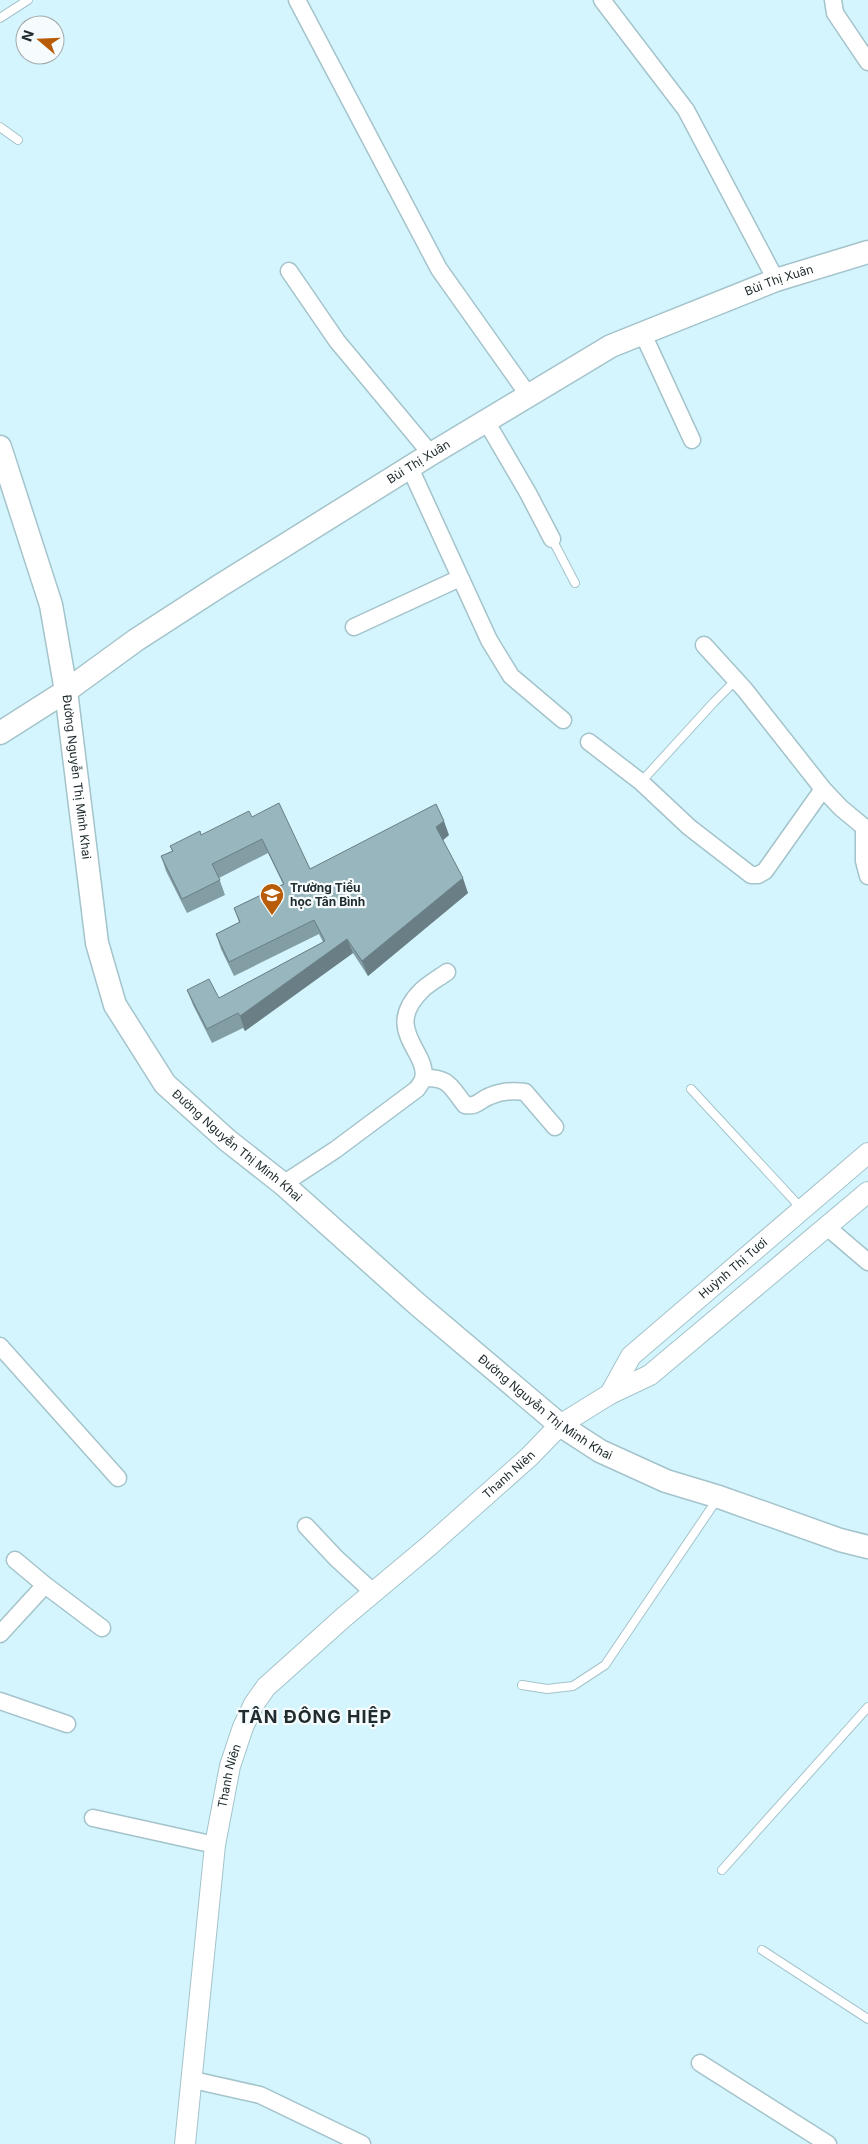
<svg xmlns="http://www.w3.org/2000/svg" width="868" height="2144" font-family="Inter,sans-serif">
	<rect width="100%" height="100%" fill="#d4f5fd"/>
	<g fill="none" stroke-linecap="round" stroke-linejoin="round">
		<g stroke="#a4c3cb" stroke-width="10">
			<path id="service" d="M0,18l28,-18
				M0,127l18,13
				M552,539l23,44
				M641,782l73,-80 22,-22
				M691,1089l111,120
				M522,1685l25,4 26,-3 32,-21 113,-167
				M722,1870l146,-163
				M762,1950l106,69"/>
		</g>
		<g stroke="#a4c3cb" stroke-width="19">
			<path id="minor" d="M297,0l142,269 90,127
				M602,0l84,110 90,170
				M833,0l2,13 33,49
				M289,271l48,70 94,113
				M643,334l49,106
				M486,421l42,72 24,46
				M410,468l79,172 22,36 52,44
				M354,627l106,-49
				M704,645l41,45 78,99
				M589,742l52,40 48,45 62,48h7l7,-4 58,-82 18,19 23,19v34l4,15
				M423,1078c26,-1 27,8 42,27 13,2 14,-5 25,-9 12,-5 22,-6 35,-4l30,35
				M283,1184l52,-34 82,-61c2,-3 5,-7 6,-10 7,-27 -42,-49 -1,-89 7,-7 17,-12 25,-18
				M827,1227l41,35
				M0,1346l118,132
				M306,1526l30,32 38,35
				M45,1585l57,43
				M0,1634l45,-49 -30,-25
				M0,1701l67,23
				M93,1818l122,27
				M700,2063l128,81
				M193,2080l67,15 102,49"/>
		</g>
		<g stroke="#a4c3cb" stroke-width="22">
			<g id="tertiary">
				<path id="s1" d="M610,1394l21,-38 237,-203"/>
				<path id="s2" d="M185,2144l30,-299 15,-79 13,-39 11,-23 12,-17 78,-70 86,-72 99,-88 31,-32 50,-31 40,-19 218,-183"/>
			</g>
		</g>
		<g stroke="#a4c3cb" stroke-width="25">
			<g id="secondary">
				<path id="s3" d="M0,447l51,158 15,86 31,252 18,62 50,79 62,56 56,44 134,120 143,121 40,26 66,30 53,16 121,43 28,7"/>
				<path id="s4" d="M0,733l66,-42 70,-51 85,-55 210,-131 180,-108 165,-66 92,-28"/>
			</g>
		</g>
		<use href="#service" stroke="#fff" stroke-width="8"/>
		<use href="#minor" stroke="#fff" stroke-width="16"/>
		<use href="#tertiary" stroke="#fff" stroke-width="20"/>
		<use href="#secondary" stroke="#fff" stroke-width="22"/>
	</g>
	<path fill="#829da3" d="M252,817l58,52 139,-34 -6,5 25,53 -100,83 -15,-23 -108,78 -2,-3 -31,15 -19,-38 -6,-15 32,8 104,-56 -4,-8 -85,42 -13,-27 -5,-15 23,-12 -5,-14 49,-24 -15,-31 -49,25 6,17 -38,18 -21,-42 -5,-15 11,-5 -2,-5z"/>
	<path fill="#6a7f85" d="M444,821l5,14 -7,6 -6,-14z
		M463,878l5,15 -100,83 -6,-15z
		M347,939l6,14 -108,78 -5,-15z"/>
	<path fill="#97b6be" stroke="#6a7f85" d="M279,803l31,66 126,-65 8,17 -8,6 27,51 -101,83 -15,-22 -107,77 -2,-3 -31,16 -20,-39 22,-11 10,19 106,-57 -11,-21 -85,42 -13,-28 24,-12 -6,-14 50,-24 -22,-45 -50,25 8,16 -38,19 -21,-43 12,-5 -3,-5 30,-15 1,4 48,-24 3,6z"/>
	<defs>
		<g id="school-pin" transform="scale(1.25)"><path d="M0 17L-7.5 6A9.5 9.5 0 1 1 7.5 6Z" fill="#b95c0a" stroke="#f6fcfe"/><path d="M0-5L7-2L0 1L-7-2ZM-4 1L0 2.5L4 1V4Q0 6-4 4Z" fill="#fff"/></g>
	</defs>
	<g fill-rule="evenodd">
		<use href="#school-pin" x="272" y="895"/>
	</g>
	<g text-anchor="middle" stroke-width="4.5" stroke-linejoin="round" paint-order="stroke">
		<g font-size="12" fill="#202c2f" stroke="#f6fcfe">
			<text dy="4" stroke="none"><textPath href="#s4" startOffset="904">Bùi Thị Xuân</textPath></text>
			<text dy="4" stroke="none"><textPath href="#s4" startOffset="499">Bùi Thị Xuân</textPath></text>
			<text dy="4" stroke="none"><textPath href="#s3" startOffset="340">Đường Nguyễn Thị Minh Khai</textPath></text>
			<text dy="4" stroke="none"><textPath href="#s3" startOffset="760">Đường Nguyễn Thị Minh Khai</textPath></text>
			<text dy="4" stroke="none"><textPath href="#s1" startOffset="178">Huỳnh Thị Tươi</textPath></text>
			<text dy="4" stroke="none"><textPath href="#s3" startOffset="1165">Đường Nguyễn Thị Minh Khai</textPath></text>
			<text dy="4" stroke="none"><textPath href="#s2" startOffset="791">Thanh Niên</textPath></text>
			<text dy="4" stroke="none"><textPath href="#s2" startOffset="371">Thanh Niên</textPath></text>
		</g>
		<g font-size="12" font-weight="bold" fill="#202c2f" stroke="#f6fcfe" text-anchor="start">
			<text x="290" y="892">Trường Tiểu<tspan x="290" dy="14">học Tân Bình</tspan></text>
		</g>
		<g font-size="18" font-weight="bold" letter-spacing="1" fill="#202c2f" stroke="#f6fcfe">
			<text x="315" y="1723">TÂN ĐÔNG HIỆP</text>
		</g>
	</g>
	<g transform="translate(40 40) rotate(289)"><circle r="24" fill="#f6fcfe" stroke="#a0a9ab"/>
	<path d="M0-4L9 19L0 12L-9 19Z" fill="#b95c0a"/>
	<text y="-8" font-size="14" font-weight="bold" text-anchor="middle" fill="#202c2f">N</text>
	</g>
</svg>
